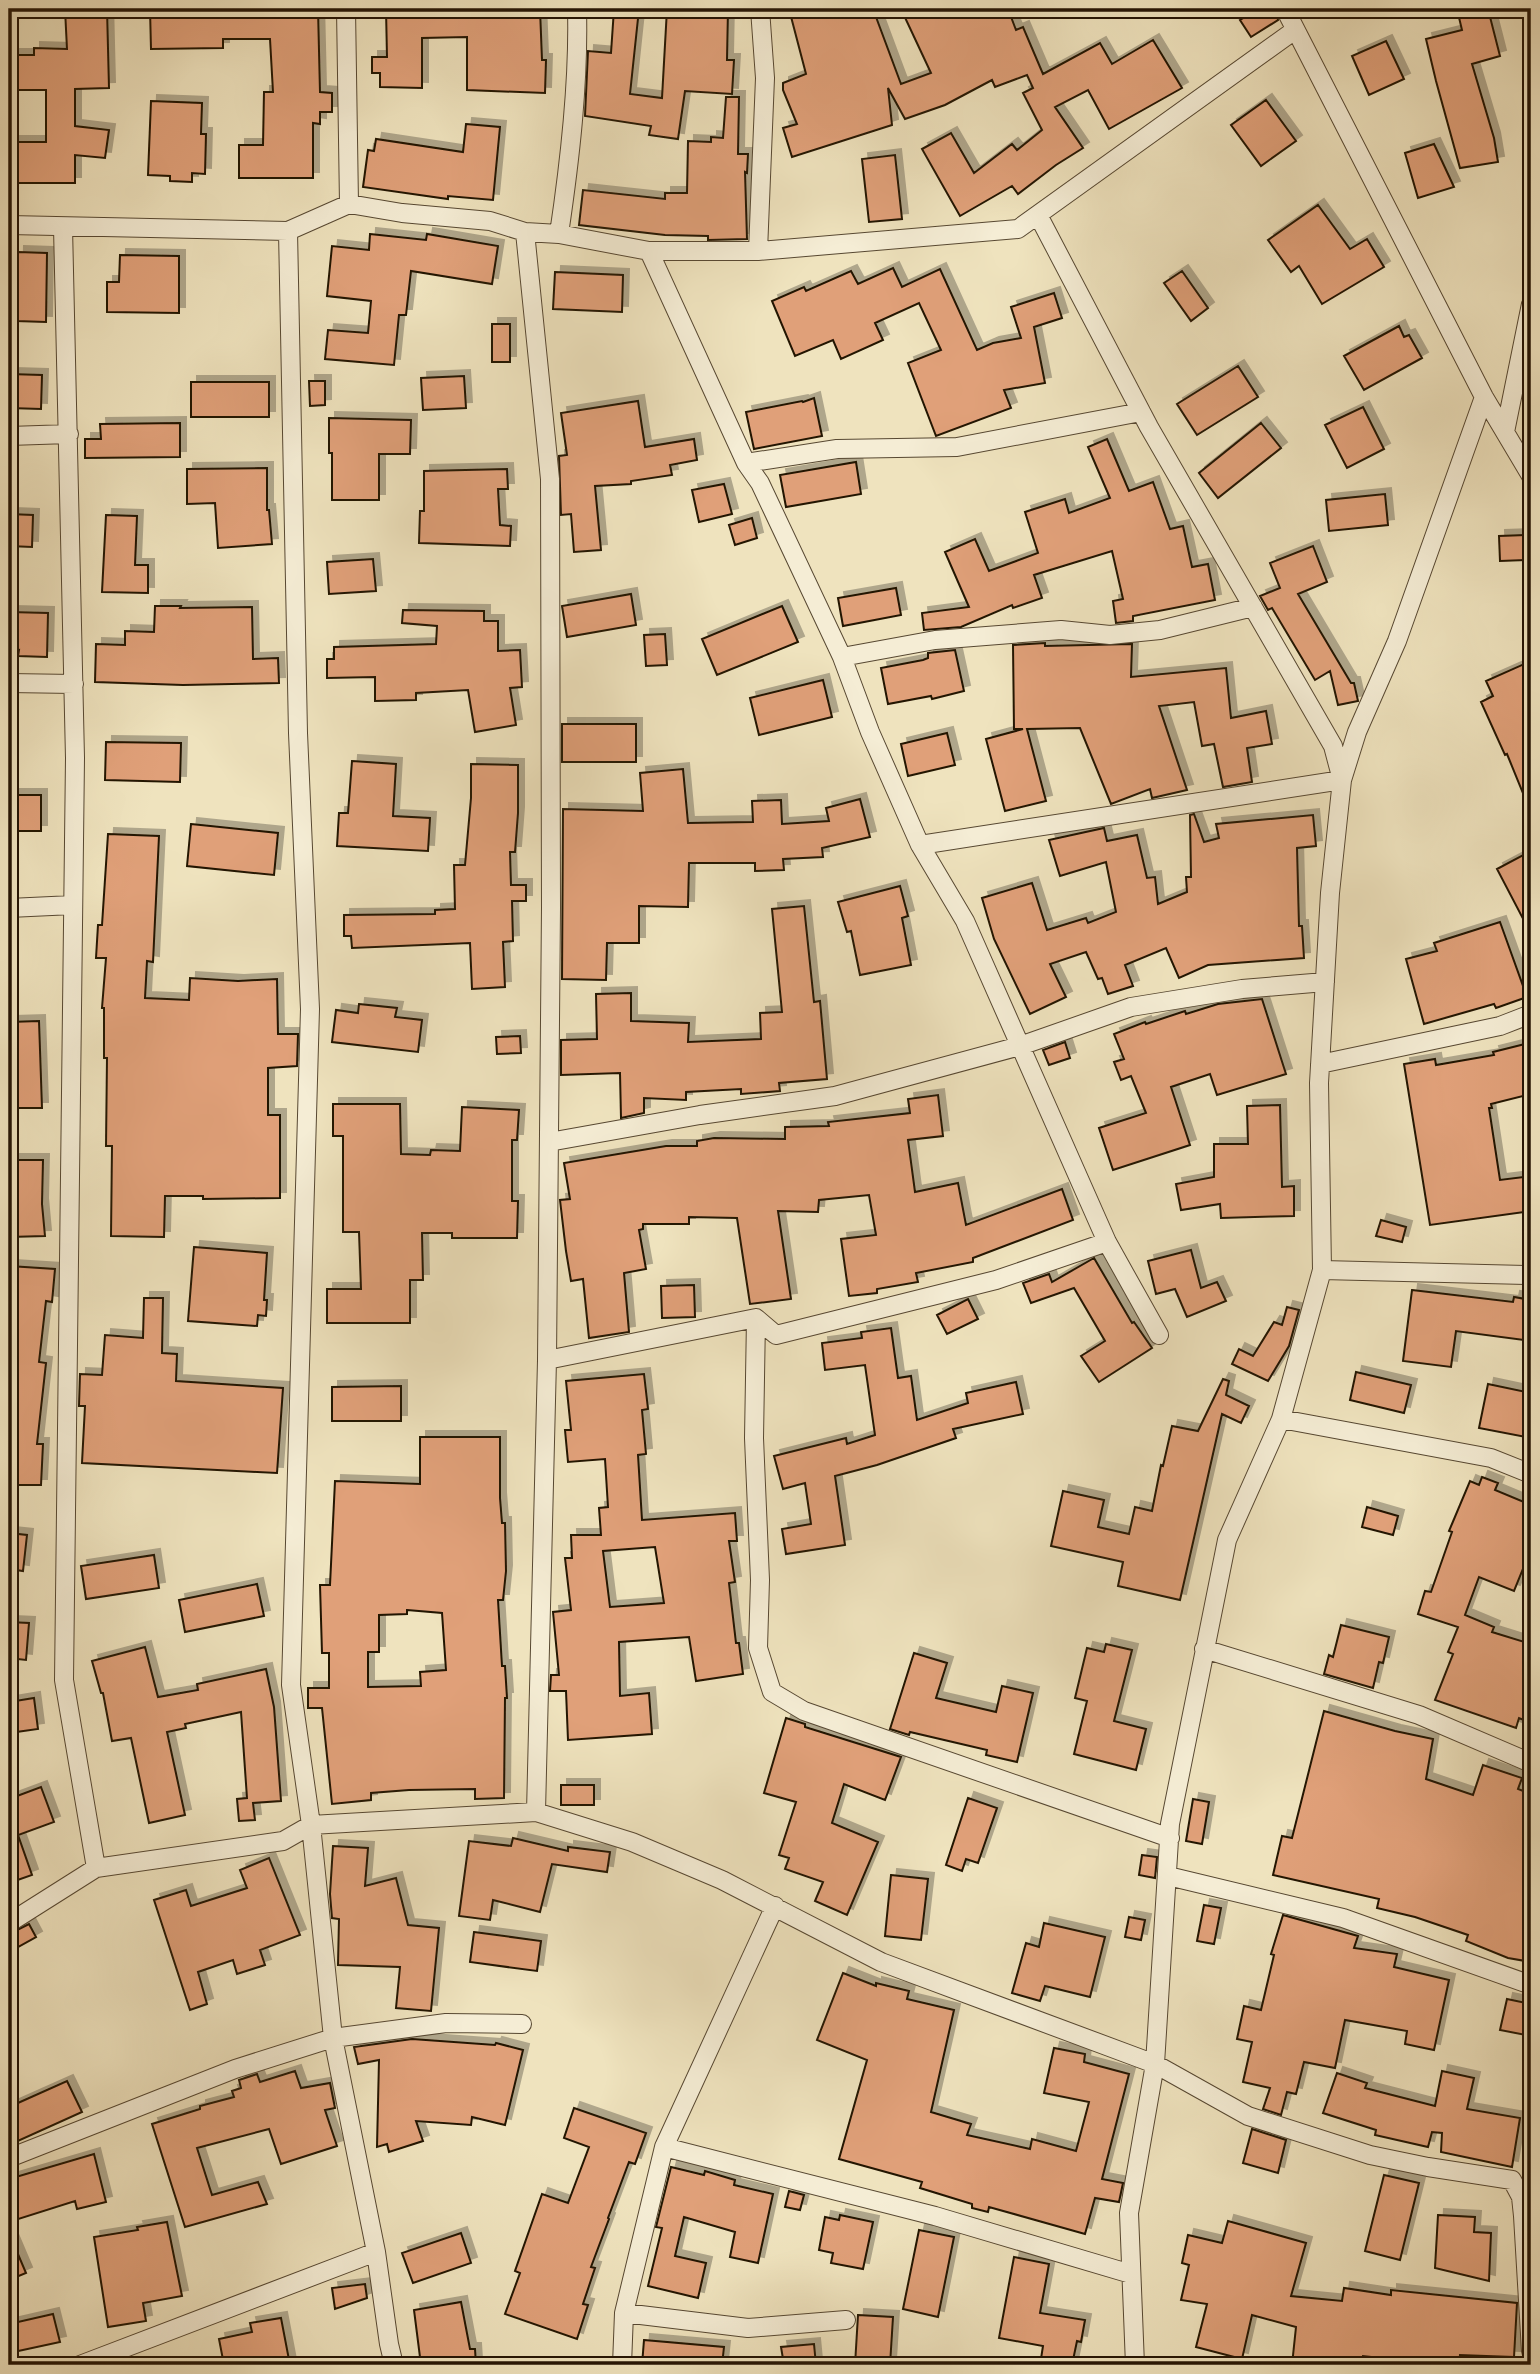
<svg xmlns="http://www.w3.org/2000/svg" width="1540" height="2374" font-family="'IM FELL English',serif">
	<defs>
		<filter id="shadow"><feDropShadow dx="6" dy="-6" stdDeviation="0" flood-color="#0004"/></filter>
	</defs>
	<rect width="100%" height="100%" fill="#efe3be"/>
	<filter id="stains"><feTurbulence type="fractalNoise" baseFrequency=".00286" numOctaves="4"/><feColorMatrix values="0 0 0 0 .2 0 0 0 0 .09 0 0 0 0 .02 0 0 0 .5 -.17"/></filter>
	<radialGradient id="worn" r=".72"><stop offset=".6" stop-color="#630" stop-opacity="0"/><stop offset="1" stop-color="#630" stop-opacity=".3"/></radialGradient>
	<path fill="#e0a079" stroke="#241404" stroke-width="2" fill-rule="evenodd" filter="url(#shadow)" d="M65,9h42l2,79 -34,1v37l34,4 -4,28 -30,-3v28h-66v-41h37v-52h-37v-35h25v-7l33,1z
		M150,9h168l2,83 12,1v19h-12v12l-7,-1v55h-74v-33h24l1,-53h9l-3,-53h-47v9l-72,1z
		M386,9h154l2,51h4l-1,33 -78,-3v-53l-45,1v50l-42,-1v-14h-8v-16h15z
		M614,9h25l-9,85 32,4 5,-89h61l-1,51h7l-2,34 -47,-3 -7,48 -29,-4 2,-9 -66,-10 3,-65 23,2z
		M789,9h84l28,75 30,-11 -30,-64h107l8,21 7,-3 20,47 57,-31 12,21 41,-24 29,48 -73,41 -21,-39 -33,17 28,41 -27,17 -38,29 -6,-8 -52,30 -38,-67 29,-16 23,40 38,-29 5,6 25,-20 -19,-37 10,-5 -6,-13 -32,12 -3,-7 -47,25 -40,14 -17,-31 4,37 -100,32 -9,-29 14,-4 -14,-34v-7l23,-9z
		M1259,9h15l4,11 -27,17 -11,-17z
		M1457,9h31l12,47 -28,8 22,74 4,24 -38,6 -24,-87 -10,-42 36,-9z
		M1386,41l18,38 -35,16 -17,-39z
		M726,97h13l-1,57h10l-1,19 -2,-1 2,67 -39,1v-4l-43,-1 -86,-10 4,-35 82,9v-6h22l1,-52 23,1v-5l12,1z
		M1266,100l30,41 -35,25 -30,-41z
		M151,101l51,2 -1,31h5l-1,40 -13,-1v9l-22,-1v-5l-22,-1z
		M466,124l34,3 -7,73 -45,-4v3l-85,-12 5,-37 6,1 2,-12 87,13z
		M1434,144l20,43 -36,11 -13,-45z
		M895,155l7,64 -33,3 -7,-63z
		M1318,205l32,44 17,-10 17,28 -62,37 -23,-38 -8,6 -23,-32z
		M370,234l56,6 1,-6 71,12 -6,38 -81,-13 -5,44h-7l-5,50 -69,-6 3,-29 40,3 3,-32 -44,-5 5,-50 37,4z
		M18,252l29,1 -1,69 -30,-1z
		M120,255l59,1v57l-72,-1v-30h12z
		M893,268l9,19 38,-18 37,81 16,-7 28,-5 -10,-31 43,-14 8,25 -28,9 11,56 -41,7 7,18 -75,28 -28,-73 33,-13 -22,-47 -44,20 8,17 -42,19 -8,-19 -38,16 -23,-55 32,-14 2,4 45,-20 7,13z
		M1182,271l26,37 -17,13 -27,-38z
		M555,272l68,3 -1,37 -69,-3z
		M492,324h18v38h-18z
		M1399,326l5,11 5,-2 13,23 -58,32 -20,-34z
		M1238,366l20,31 -61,38 -20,-31z
		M9,374l33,1 -1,34 -32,-1z
		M464,376l2,32 -43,2 -2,-32z
		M309,381h16v24l-15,1z
		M191,382h78v35h-78z
		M814,398l8,38 -68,13 -8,-37 56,-11 1,1z
		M638,401l7,46 49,-8 3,21 -27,5 2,10 -41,6v3l-36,2 6,64 -27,2 -3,-38 -10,1 -2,-59 8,-1 -6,-42z
		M1363,407l21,42 -37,19 -22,-43z
		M329,418l82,2 -1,34h-31v46h-47v-47h-3z
		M180,423v34l-95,1v-19h16l-1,-15z
		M1261,423l20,25 -63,50 -19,-25z
		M1107,439l22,52 24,-9 17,47 13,-3 9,41 16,-3 7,36 -82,16v5l-17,2 -3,-22 10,-2 -11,-48 -78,24 8,23 -29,10 -1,-3 -51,22 -37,3 -2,-17 47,-6 -24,-55 30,-13 14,32 49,-18 -13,-41 40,-13 4,14 41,-15 -22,-51z
		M856,462l5,32 -75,13 -6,-32z
		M267,468v42h2l3,34 -54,4 -3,-45 -28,1v-35z
		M507,469l1,20h-10l2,36 11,1 -1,20 -91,-3 1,-32h4v-40z
		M724,484l8,30 -33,8 -7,-32z
		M1385,494l3,31 -59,6 -3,-31z
		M9,514l24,1 -1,32 -23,-1z
		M106,515l31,1 -2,49h13v28l-46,-1z
		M752,518l5,20 -22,7 -6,-20z
		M1528,535l1,25 -29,1 -1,-25z
		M1313,546l14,36 -29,12 53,89h3l4,18 -20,4 -8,-34 -15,9 -43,-72 -4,2 -8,-14 20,-8 -10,-25z
		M373,559l3,32 -47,3 -2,-32z
		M896,588l5,27 -58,11 -5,-28z
		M631,594l5,31 -69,12 -5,-31z
		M155,606h26l-1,2 72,-1 1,52 25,-1 1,25 -96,2 -88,-3 1,-38 29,1v-14l29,1z
		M782,606l16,36 -81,33 -15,-36z
		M403,610l81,1v10h14v30l22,-1 2,37 -12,1 6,37 -41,7 -7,-42 -52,3v7l-41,1v-24l-48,1v-19h7v-12l102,-3 1,-18 -35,-3z
		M9,612l39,1 -1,44 -29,-1 1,-6 -10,1z
		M665,634l2,31 -21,1 -2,-31z
		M1045,643v3l87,-2 -1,33 95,-9 5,50 35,-7 6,33 -25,4 5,34 -29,5 -9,-43 -12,2 -8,-44 -35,4 28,84 -35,8 -2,-9 -39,15 -31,-76 -53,1 19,72 -41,10 -19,-72 37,-10h-9l-1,-84z
		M955,650l9,41 -32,8 -1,-3 -43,8 -7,-36 42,-8 5,-2v-5z
		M1531,661v152l-24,-59 -2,1 -24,-53 12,-6 -7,-15z
		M823,680l9,37 -73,18 -9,-37z
		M562,724h74v38h-74z
		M947,733l8,32 -47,11 -7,-32z
		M106,742l75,1 -1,39 -75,-2z
		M352,761l44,3 -3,52 37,2 -2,33 -91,-5 2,-33h9z
		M471,764l47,1v48l-3,39h-5l1,33h15v16h-14l1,40 -10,1 2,45 -33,2 -2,-46 -118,5 -1,-12h-7v-21l91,-1v-4l20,-1 -1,-44h11l6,-67z
		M683,769l5,54 65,-1 -1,-21 29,-1 1,24 47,-3 -3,-13 34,-9 10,38 -48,11 1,9 -40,2 1,11 -29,1v-8h-66l-1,44 -49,-1v37h-32l-1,37 -44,-1 1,-170 80,2 -3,-38z
		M9,795h32v36h-32z
		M1194,814l10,28 15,-4 -3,-14 97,-9 3,31 -19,2 2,78h3l2,32 -96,7 -29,13 -13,-30 -41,17 8,21 -25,8 -6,-16 -4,1 -12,-27 -36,12 16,33 -36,17 -36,-75 -12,-41 50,-15 15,47 39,-12 2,5 28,-11 -10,-50 -46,14 -11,-36 55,-12 3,13 30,-6 10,43 8,-1 3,27 29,-12 -1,-15h5l-1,-62z
		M191,824l87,9 -4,42 -87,-9z
		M108,834l51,2 -6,126 -6,-1 -2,37 44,2 1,-22 48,3 39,-2 1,55h20l-1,32 -29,2v47h12v83l-77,1v-3h-38l-1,41 -53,-1 1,-90h-6l1,-88h-3v-50h-2l4,-50h-10l2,-33h4z
		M1531,851v83l-34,-65z
		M900,886l8,30 -6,2 9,47 -51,10 -9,-44 -4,1 -9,-30z
		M804,906l10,96 6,-1 7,78 -48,4 1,8 -39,3v-5l-55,3v8l-42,-2v15l-23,5 -1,-45 -59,2v-35l36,-1 -1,-45 35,-1v28l58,2 -1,19 73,-3 -1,-26 22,-1 -10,-103z
		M1500,922l27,75 -31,11 -2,-4 -70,20 -18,-65 31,-8 -3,-8z
		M1262,999l24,75 -69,21 -7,-21 -39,13 19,58 -77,25 -14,-42 47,-15 -15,-37 -10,4 -7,-18 10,-3 -10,-25 31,-12 1,2 39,-13 1,3 32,-10z
		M359,1004l38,4 -2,9 27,3 -4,32 -86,-10 4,-32 22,3z
		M39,1021l3,87h-33v-86z
		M520,1036l1,17 -24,1 -1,-17z
		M1065,1042l5,16 -21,7 -6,-15z
		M1525,1044l6,25v25l-40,10 1,4h-3l11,72 31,-4v35l-101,14 -26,-161 31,-5 1,6 58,-10 -1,-3z
		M938,1095l5,41 -35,4 7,52 43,-9 8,42 96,-36 11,31 -100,38v4l-57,11 2,9 -41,7v4l-28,3 -8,-57 35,-4 -7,-40 -50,5 -1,12 -40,-1 13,88 -41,5 -13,-86 -48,-1v7h-46v5l-4,1 7,39 -22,4 5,59 -40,6 -6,-59 -12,2 -5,-30 -6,-51 10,-1 -6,-36 102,-17h31v-5l17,-3 71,1v-12l44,-1 -1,-4 82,-9 -2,-14z
		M333,1104h67l1,50 29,1 1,-5 29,1 2,-44 57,3 -2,30h-5v61h6l-1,37h-65v-5h-30l1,47h-13v43h-83v-34h34l-2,-57h-16v-96h-10z
		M1280,1105l2,82 12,-1v30l-73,2 -1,-14 -39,6 -5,-26 38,-7v-33h34l-1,-38z
		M9,1160h34l-1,44 3,32 -36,1z
		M1381,1220l25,7 -4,15 -26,-6z
		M194,1247l73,6 -3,47h3l-1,16 -8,-1 -1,11 -69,-5z
		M1191,1250l10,38 16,-6 9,19 -39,16 -12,-28 -19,5 -8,-33z
		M1094,1258l38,65 2,-1 18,26 -53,34 -18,-26 24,-15 -31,-53 -43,15 -8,-20 26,-9 3,8z
		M9,1266l46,3 -3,33 -6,-1 -7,61 7,1 -9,81h6l-2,41h-32z
		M694,1285l1,32 -33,1 -1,-32z
		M1412,1290l101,12 1,-5 17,3v41l-75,-10 -5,36 -48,-6z
		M144,1298h19l-1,55 15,1 -1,27 107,7 -6,85 -195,-10 3,-57h-6l1,-32 22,1 3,-40 38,3z
		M968,1299l10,20 -31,15 -10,-19z
		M1287,1307l12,3 -10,36 -21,35 -36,-17 7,-15 14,7 21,-34 8,3z
		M891,1328l7,50 13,-2 6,44 51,-17 -2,-10 50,-11 7,32 -70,15 3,9 -79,27 -42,11 10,69 -59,9 -4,-25 29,-5 -6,-41 -22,6 -9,-33 72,-18 1,6 28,-9 -10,-70 -40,5 -3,-27 40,-5 -1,-6z
		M1356,1372l55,13 -7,28 -54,-13z
		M644,1374l4,35 -6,1 4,44 -8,1 4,65 93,-7 2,28h-8l6,41 -6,1 7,60h3l4,31 -47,7 -7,-44 -70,5 1,54 29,-3 3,41 -84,6 -2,-49h-16l1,-16h8l-6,-63 18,-2 -6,-52h7l-1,-23h30l-2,-27 9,-1 -3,-48 -37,3 -3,-32h6l-5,-49zM655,1547l9,56 -54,4 -7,-56z
		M1223,1379l6,2 -3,14 23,11 -8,17 -19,-9 -42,186 -62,-14 5,-24 -72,-16 12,-55 41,9 -6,27 31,7 6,-27 17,4 9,-46 2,1 9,-40 26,5z
		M1488,1384l43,9v45l-52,-10z
		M401,1386v35h-69v-34z
		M420,1437h80v61l2,25h3l1,48 -3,29h-5l4,66h3l2,32h-2l-1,100 -29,1v-10l-66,1 -38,3v7l-39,4 -10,-96h-14v-20h21v-35h-7l-2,-68h10l5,-104 85,3zM407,1610l35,3 4,57 -26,2 1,14 -53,1v-35h11v-37l28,-1z
		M1482,1477l16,6 -3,7 36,15v44l-17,42 -35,-14 -14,38 29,12 -2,5 39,12v79l-12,-5 -3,10 -81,-28 18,-46 -5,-2 10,-25 -40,-13 7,-23 6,1 21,-60 -3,-1 21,-50 9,4z
		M1367,1507l31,9 -5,19 -31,-8z
		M9,1533l18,2 -4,36 -14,-2z
		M154,1555l5,33 -73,11 -5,-33z
		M257,1584l7,32 -79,16 -6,-32z
		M9,1622l20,1 -3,37 -17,-2z
		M1341,1625l48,12 -6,26 -4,-1 -6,26 -49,-14 5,-19 4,2z
		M1106,1644l26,6 -18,71 32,8 -10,41 -62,-16 13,-53 -12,-3 12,-50 17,4z
		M145,1647l13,50 40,-7 -1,-6 69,-15 8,38 7,94 -28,2 2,17 -16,1 -2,-22 10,-1 -6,-86 -56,12 1,4 -19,4 18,83 -36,8 -18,-85 -19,3 -9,-48h-2l-9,-32z
		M914,1653l33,10 -11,35 60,14 6,-26 31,7 -16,69 -31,-7 1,-5 -77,-18 -1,3 -19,-6z
		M34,1698l4,31 -29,4v-31z
		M1324,1711l71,20 38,8 -7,40 47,16 10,-30 39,13 -4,11 13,5v168l-23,-4 -42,-17 2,-6 -53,-18 -38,-9 2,-9 -106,-24 9,-39 10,2z
		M786,1718l19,6v3l96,30 -16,43 -41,-16 -12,39 46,19 -31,73 -32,-14 8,-19 -38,-13 4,-11 -10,-3 17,-53 -32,-9z
		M561,1785h33v20h-33z
		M41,1787l13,35 -36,13 14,40 -23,8v-84z
		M968,1798l29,10 -19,55 -12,-4 -4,12 -16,-6z
		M1193,1799l16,3 -7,42 -16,-3z
		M513,1838l55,13v-4l42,5 -3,20 -55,-8 -12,48 -47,-12 -3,20 -31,-4 10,-75 42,5z
		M333,1846l35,2 -3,38 31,-8 12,47 31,3 -8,83 -35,-3 4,-41 -62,-2 1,-46 -7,-1 -2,-24z
		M1142,1855l15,2 -2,21 -16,-3z
		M269,1858l31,77 -40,15 5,15 -28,9 -4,-14 -35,12 9,32 -17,6 -36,-110 32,-10 5,16 56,-18 -7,-18z
		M891,1875l37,4 -7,61 -36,-4z
		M1204,1905l17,3 -7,36 -17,-3z
		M1283,1915l75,21 -4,12 43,6 -3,13 55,13 -15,70 -29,-6 2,-13 -62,-11 -10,48 -31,-6 -8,32 -9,-2 -6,23 -18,-6 7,-21 -27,-6 9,-40 -15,-3 7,-33 17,4 13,-55 -3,-1z
		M1129,1917l16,3 -4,20 -16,-3z
		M1044,1923l61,14 -15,60 -45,-11 -5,15 -28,-8 14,-50 13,4z
		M29,1924l7,13 -27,15v-18z
		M474,1932l67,9 -4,30 -67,-9z
		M843,1973l33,13v-3l33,8 -2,8 47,11 -23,102 40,12 -4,11 63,14 2,-10 44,12 13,-49 -45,-9 10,-45 31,6 -1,8 45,12 -27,105 21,4 -4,19 -24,-4 -10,36 -96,-27 -1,5 -16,-4v-4l-52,-16 2,-6 -83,-23 28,-99 -50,-20z
		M1507,1999l24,5v32l-31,-6z
		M412,2039l83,6 1,-2 27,7 -18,75 -33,-8 -1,8 -55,-4 7,20 -34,11 -2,-8 -10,3 2,-87 -21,4 -4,-17z
		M295,2071l6,17 29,-5 5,25 -10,2 12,36 -56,18 -12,-35 -72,19 15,47 46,-13 9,22 -82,23 -33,-103 48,-15v-3l34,-9 -2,-6 9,-3 -2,-8 18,-6 3,8z
		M1442,2071l32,7 -7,31 53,9 -8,49 -71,-15 1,-19 -10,-1 -4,15 -53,-12 1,-5 -53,-17 14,-40 30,10 -2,5 70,18z
		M67,2081l15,31 -73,33v-38z
		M574,2108l72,25 -11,31 -6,-2 -21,56 1,1 -18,48 4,1 -12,36 5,1 -11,34 -72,-25 15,-41 -5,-2 27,-77 26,9 21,-56 -25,-9z
		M1252,2129l34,11 -8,33 -35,-10z
		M94,2154l12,48 -29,7 -2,-8 -66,21v-43z
		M671,2167l33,8 1,-4 30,9 -1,5 39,9 -15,69 -28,-6 5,-25 -51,-15 -9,39 31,7 -8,35 -50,-12 14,-58 -6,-1z
		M1384,2175l35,8 -19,77 -35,-9z
		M789,2191l15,4 -4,15 -15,-3z
		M840,2215l33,7 -10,47 -32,-6 2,-10 -14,-3 6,-33 14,3z
		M1438,2215l37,2 -1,15 17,1 -2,48 -54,-13z
		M1228,2221l78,22 -15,53 51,5 2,-13 47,7v-5l126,13 -3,54 -54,-2 -1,10h-32v-2l-64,-7 -1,9 -38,-4v4h-32l4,-38 -44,-12 -10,44 -46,-12 11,-43 -26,-4 8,-35 -7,-2 6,-28 34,8z
		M167,2222l15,74 -39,7 3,18 -38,6 -14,-90 44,-7 -1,-3z
		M919,2230l35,7 -16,80 -35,-8z
		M9,2233l17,40 -17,7z
		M461,2233l10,30 -58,20 -11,-30z
		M1014,2257l35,7 -9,49 45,7 -4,22 -4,-1 -5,24h-32l3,-19 -44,-8z
		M365,2284l2,14 -32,11 -3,-21z
		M461,2302l9,47h5l1,16h-55l-7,-55z
		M53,2314l7,28 -51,11v-29z
		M858,2315l35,2 -3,48h-35z
		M281,2318l9,47h-66l-5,-26 33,-7 -2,-9z
		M644,2340l80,7 -2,18h-80z
		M814,2344l2,21h-32l-3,-18z"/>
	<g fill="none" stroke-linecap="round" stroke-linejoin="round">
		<g stroke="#574832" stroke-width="20">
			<path id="minor" d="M346,9l3,195
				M1285,9l199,388 47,79
				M9,225l279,6 61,-27 53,9 88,8 35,11 34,2 90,17h109l260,-22 277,-199
				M63,227l12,531 -11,922 32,188
				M288,231l10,502 12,276 -19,676 20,140 22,213 43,214 13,92 5,21
				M525,232l25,247 1,428 -4,453 -11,452
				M559,234c11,-74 20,-151 18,-225
				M649,251l97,212 14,20 82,174 28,75 50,113 45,76 142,321 52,93
				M758,251l7,-173 -5,-69
				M1505,432l26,-128
				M9,436l60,-2
				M746,463l91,-14 120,-2 184,-35
				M842,657l93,-17 126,-10 49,5 50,-5 93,-23
				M9,683l65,1
				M920,845l422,-65 -9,-34 -184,-319 -111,-212
				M9,908l64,-3
				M1320,1064l180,-38 31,-12
				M549,1142l151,-27 135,-19 185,-50 111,-39 111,-18 83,-7
				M1322,1270l209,5
				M756,1318l-2,120 6,142 -2,68 14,44 32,19 366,127
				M547,1360l209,-42 20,17 220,-55 111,-38
				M1281,1419l210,39 40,16
				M1204,1649l215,66 112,48
				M1168,1876l175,42 188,67
				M9,1923l87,-55 187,-27 28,-16 225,-13 96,30 90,38 159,82 274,102 93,52 122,39 58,12 84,13 9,17 2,19 8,135
				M664,2147l271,69 196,58
				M9,2158l226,-89 98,-31 113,-15 76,1
				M624,2313l124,15 98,-8
				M80,2365l296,-113
				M622,2365l2,-52 40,-166 111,-241
				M1135,2365l-6,-152 26,-149 15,-240 57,-284 54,-121 41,-149 -3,-187 11,-190 12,-113 15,-48 40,-91 87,-244"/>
		</g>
		<use href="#minor" stroke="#f5edd5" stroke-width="18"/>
	</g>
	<rect width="1540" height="2374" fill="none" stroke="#efe3be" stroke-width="35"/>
	<rect x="10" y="10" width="1519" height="2353" fill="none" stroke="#241404" stroke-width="3.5"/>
	<rect x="18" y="18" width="1505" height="2339" fill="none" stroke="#241404" stroke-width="2"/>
	<rect width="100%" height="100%" filter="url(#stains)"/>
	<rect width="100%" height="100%" fill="url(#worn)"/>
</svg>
